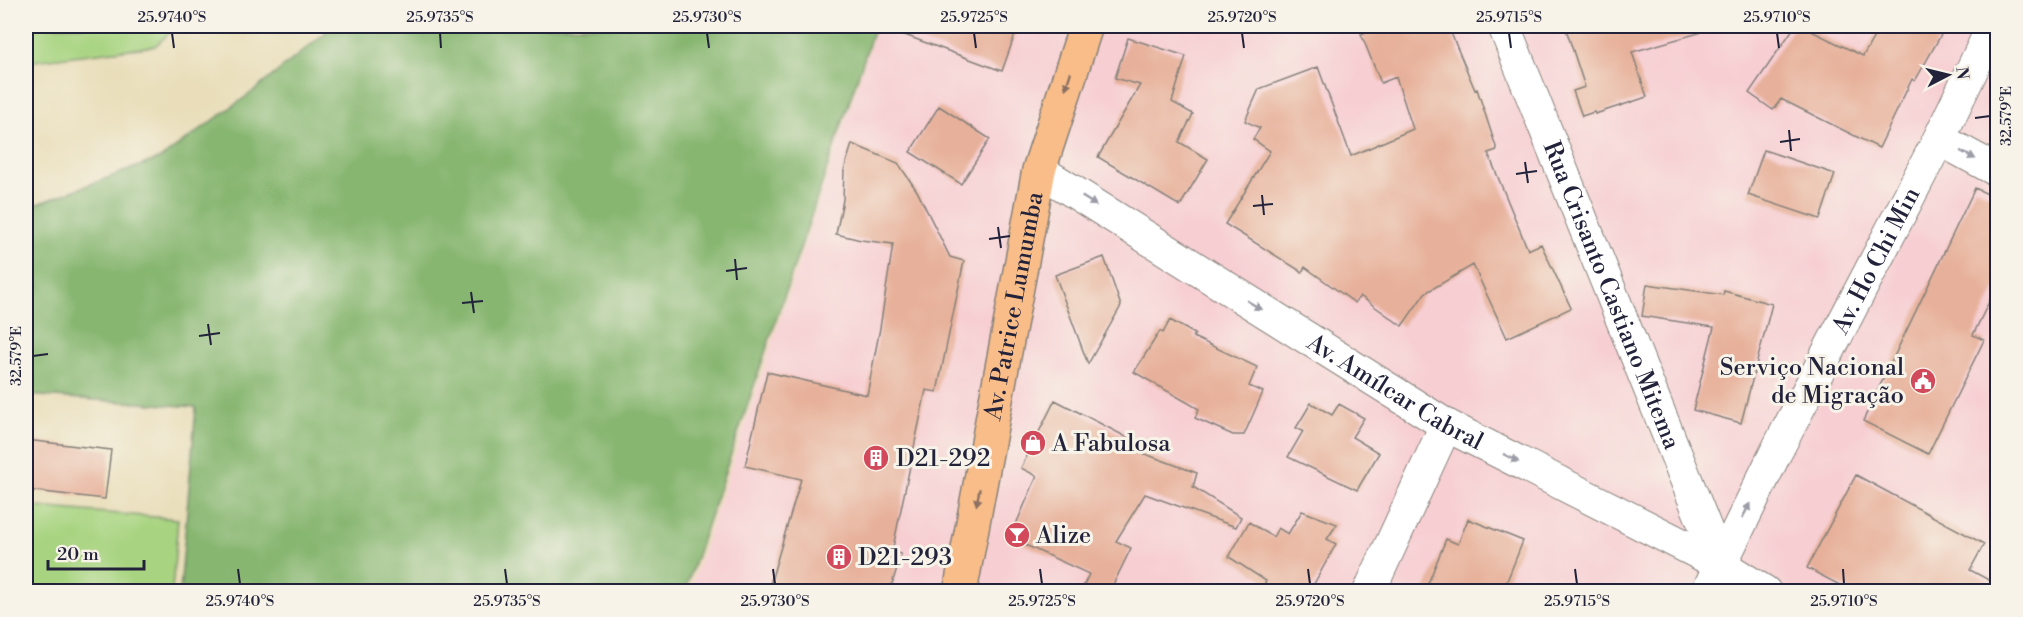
<svg xmlns="http://www.w3.org/2000/svg" width="2023" height="617" font-family="'Libre Bodoni',serif">
	<rect width="100%" height="100%" fill="#f7f3e8"/>
	<filter id="ink" filterUnits="userSpaceOnUse"><feTurbulence type="fractalNoise" baseFrequency=".0167" numOctaves="2"/><feDisplacementMap in="SourceGraphic" scale="12" xChannelSelector="R" yChannelSelector="G"/><feConvolveMatrix kernelMatrix="1 2 1 2 8 2 1 2 1" color-interpolation-filters="sRGB"/></filter>
	<filter id="wash" filterUnits="userSpaceOnUse"><feTurbulence type="fractalNoise" baseFrequency=".008" numOctaves="4" result="noise"/><feDisplacementMap in="SourceGraphic" scale="24" xChannelSelector="R" yChannelSelector="G"/><feGaussianBlur stdDeviation="1.35" result="paint"/><feColorMatrix in="noise" values="0 0 0 0 0 0 0 0 0 0 0 0 0 0 0 0 0 1.4 0 .05"/><feComposite in="paint" operator="in"/></filter>
	<g filter="url(#wash)">
		<rect width="100%" height="100%" fill="#e9deb9"/>
		<path fill="#f7cfd3" d="M877,26h1120v565l-1308,1z"/>
		<path fill="#a8d481" stroke="#657b5e" stroke-width="1.5" d="M26,26h151l-22,20 -129,16z
			M26,506l152,13 -6,72h-146z"/>
		<path fill="#86b66f" stroke="#546c55" stroke-width="1.5" d="M328,26h547l-190,565h-505l16,-184 -170,-12v-187l135,-50 94,-68 70,-57z"/>
		<g id="blocks">
			<path fill="#e7b09a" d="M887,26h131l-16,45 -116,-43z
				M1381,26h67l27,64 2,-1 20,61 -9,3 40,97 13,-6 30,64 -64,30 -34,-73 -48,28 -23,33 -42,-30 -5,7 -50,-36 -3,5 -77,-48 45,-73 -17,-12 7,-11 -15,-7 14,-32 59,-22 33,89 62,-27 -17,-52 -15,6 -20,-49z
				M1565,26h133l1,7 -67,19 15,45 -52,17 -1,-2 -12,4 -9,-25 12,-4z
				M1795,26h6l62,30 17,-30h66l-31,55 -3,-2 -33,69 -98,-49 -8,11 -24,-17z
				M1128,38l58,18 -14,46 21,12 -14,28 29,17 -28,47 -82,-49 42,-72 -25,-7z
				M939,106l51,33 -29,45 -51,-32z
				M852,144l46,19 19,28 33,66 14,4 -27,131 -11,-2 -34,162 9,2 -11,37h-122l33,-112 -56,-13 22,-94 100,23 13,-67 13,-84 -32,-4 -25,-6 7,-34 1,-30z
				M1764,150l71,24 -15,45 -72,-24z
				M1975,188l23,11v84l-25,52 11,5 -56,114 -65,-33z
				M1104,257l17,49 -33,58 -33,-89z
				M1647,284l76,11 1,-4 48,13 -31,119 -48,-13 21,-83 -72,-11z
				M1170,320l25,14 -2,3 64,30 -8,19 14,6 -19,43h-11l-38,-17 4,-9 -65,-37 26,-41 3,2z
				M1055,400l85,44 -3,7 60,22 -4,14 48,30 -5,10 -91,-33 -29,47 15,7 -21,43h-29l8,-17 -79,-36 27,-62 -16,-8z
				M1311,403l21,12 7,-11 25,14 -12,19 27,16 -22,37 -69,-33 15,-26 -7,-3z
				M26,440l85,10 -6,49 -79,-9z
				M1856,475l128,69 -14,26 28,15v6h-147l-44,-23z
				M1302,511l35,13 -10,15 9,5 -26,47h-49l5,-10 -37,-24 20,-35 24,15 5,-9 10,6z
				M1468,519l55,22 -20,50h-78l21,-52 12,5z"/>
		</g>
	</g>
	<g filter="url(#ink)">
		<use href="#blocks" fill-opacity="0" stroke="#86807a" stroke-width="1.5"/>
		<g fill="none" stroke-linecap="round" stroke-linejoin="round">
			<g stroke="#86807a" stroke-width="34">
				<g id="minor">
					<path id="s1" d="M1504,26l216,538"/>
					<path d="M1939,139l59,32"/>
					<path id="s2" d="M1039,170l407,255 274,139 45,28"/>
					<path d="M1369,592l77,-167"/>
					<path id="s3" d="M1707,592l69,-140 163,-313 54,-113"/>
				</g>
			</g>
			<g stroke="#86807a" stroke-width="36">
				<g id="major">
					<path id="s4" d="M960,592l79,-422 47,-144"/>
				</g>
			</g>
			<use href="#minor" stroke="#fff" stroke-width="32"/>
			<use href="#major" stroke="#f8bd88" stroke-width="33"/>
		</g>
		<defs><path id="oneway-solid" d="M-6-.8H1V-3.2L6.5 0L1 3.2V.8H-6Z" transform="scale(1.5)"/></defs>
		<g fill="#8d7062">
			<use href="#oneway-solid" transform="translate(1068 81) rotate(108)"/>
			<use href="#oneway-solid" transform="translate(978 497) rotate(101)"/>
		</g>
		<g fill="#9c9ca7">
			<use href="#oneway-solid" transform="translate(1968 155) rotate(28)"/>
			<use href="#oneway-solid" transform="translate(1089 201) rotate(32)"/>
			<use href="#oneway-solid" transform="translate(1254 305) rotate(32)"/>
			<use href="#oneway-solid" transform="translate(1511 458) rotate(27)"/>
			<use href="#oneway-solid" transform="translate(1746 511) rotate(-63)"/>
		</g>
	</g>
	<path fill="none" stroke="#22223b" stroke-width="2" d="M172,33l2,15M440,33l1,15M707,33l2,15M974,33l2,15M1242,33l2,15M1509,33l2,15M1777,33l2,15M1975,118l15,-2M1789,130l2,21M1780,142l20,-3M1525,162l3,21M1516,174l21,-3M1262,195l2,20M1253,206l20,-2M998,227l3,21M989,239l21,-3M735,259l2,21M726,271l21,-3M471,292l3,21M462,303l21,-2M208,324l3,21M199,336l21,-3M33,356l15,-2M238,569l2,15M505,569l2,15M773,569l2,15M1040,569l2,15M1308,569l2,15M1575,569l2,15M1843,569l1,15"/>
	<defs>
		<g id="civic-disc" transform="scale(1.35)"><circle r="9.5" fill="#d1495b" stroke="#f7f3e8"/><path d="M-.6-6.5H3V-4.5H.6V-3L4-1V1h2V6H-6V1h2V-1L-.6-3ZM-1.2 2.5V6h2.4V2.5Z" fill="#fff"/></g>
		<g id="shop-disc" transform="scale(1.35)"><circle r="9.5" fill="#d1495b" stroke="#f7f3e8"/><path d="M-5-2.5h2.3a2.7 3.5 0 0 1 5.4 0H5L5.5 6h-11ZM-1.5-2.5h3a1.5 2.3 0 0 0-3 0Z" fill="#fff"/></g>
		<g id="building-disc" transform="scale(1.35)"><circle r="9.5" fill="#d1495b" stroke="#f7f3e8"/><path d="M-4-6H4V6H1V3H-1V6H-4ZM-2.5-4.3h1.7v1.8h-1.7ZM.8-4.3h1.7v1.8H.8ZM-2.5-1h1.7V.8h-1.7ZM.8-1h1.7V.8H.8Z" fill="#fff"/></g>
		<g id="bar-disc" transform="scale(1.35)"><circle r="9.5" fill="#d1495b" stroke="#f7f3e8"/><path d="M-6-5H6L.8 .8V4.5H3.5V6h-7V4.5H-.8V.8Z" fill="#fff"/></g>
	</defs>
	<g fill-rule="evenodd">
		<use href="#civic-disc" x="1923" y="381"/>
		<use href="#shop-disc" x="1033" y="443"/>
		<use href="#building-disc" x="876" y="458"/>
		<use href="#bar-disc" x="1017" y="535"/>
		<use href="#building-disc" x="839" y="557"/>
	</g>
	<g text-anchor="middle" stroke-width="6" stroke-linejoin="round" paint-order="stroke">
		<g font-size="24" fill="#22223b" stroke="#f7f3e8">
			<text dy="8" stroke="none"><textPath href="#s3" startOffset="372">Av. Ho Chi Min</textPath></text>
			<text dy="8" stroke="none"><textPath href="#s1" startOffset="290">Rua Crisanto Castiano Mitema</textPath></text>
			<text dy="8" stroke="none"><textPath href="#s4" startOffset="291">Av. Patrice Lumumba</textPath></text>
			<text dy="8" stroke="none"><textPath href="#s2" startOffset="420">Av. Amílcar Cabral</textPath></text>
		</g>
		<g font-size="24" fill="#22223b" stroke="#f7f3e8" text-anchor="start">
			<text x="1904" y="375" text-anchor="end">Serviço Nacional<tspan x="1904" dy="28">de Migração</tspan></text>
			<text x="1052" y="451">A Fabulosa</text>
			<text x="896" y="466">D21-292</text>
			<text x="1036" y="543">Alize</text>
			<text x="858" y="565">D21-293</text>
		</g>
	</g>
	<rect width="2023" height="617" fill="none" stroke="#f7f3e8" stroke-width="66"/>
	<g transform="translate(1948 75) rotate(83)" stroke="#f7f3e8" stroke-width="4.5" paint-order="stroke">
	<path d="M0-4.5L10 22L0 15L-10 22Z" fill="#22223b"/>
	<text y="-9" font-size="16" font-weight="bold" text-anchor="middle" fill="#22223b">N</text>
	</g>
	<path d="M48 560v9h96v-9" fill="none" stroke="#22223b" stroke-width="3"/>
	<text x="57" y="560" font-size="18" fill="#22223b" stroke="#f7f3e8" stroke-width="4.5" paint-order="stroke">20 m</text>
	<rect x="33" y="33" width="1957" height="551" fill="none" stroke="#22223b" stroke-width="2"/>
	<g font-size="15" text-anchor="middle" fill="#22223b">
		<text x="172" y="22">25.9740°S</text>
		<text x="440" y="22">25.9735°S</text>
		<text x="707" y="22">25.9730°S</text>
		<text x="974" y="22">25.9725°S</text>
		<text x="1242" y="22">25.9720°S</text>
		<text x="1509" y="22">25.9715°S</text>
		<text x="1777" y="22">25.9710°S</text>
		<text transform="translate(2006 116) rotate(-90)" y="5">32.579°E</text>
		<text transform="translate(16 356) rotate(-90)" y="5">32.579°E</text>
		<text x="240" y="606">25.9740°S</text>
		<text x="507" y="606">25.9735°S</text>
		<text x="775" y="606">25.9730°S</text>
		<text x="1042" y="606">25.9725°S</text>
		<text x="1310" y="606">25.9720°S</text>
		<text x="1577" y="606">25.9715°S</text>
		<text x="1844" y="606">25.9710°S</text>
	</g>
</svg>
